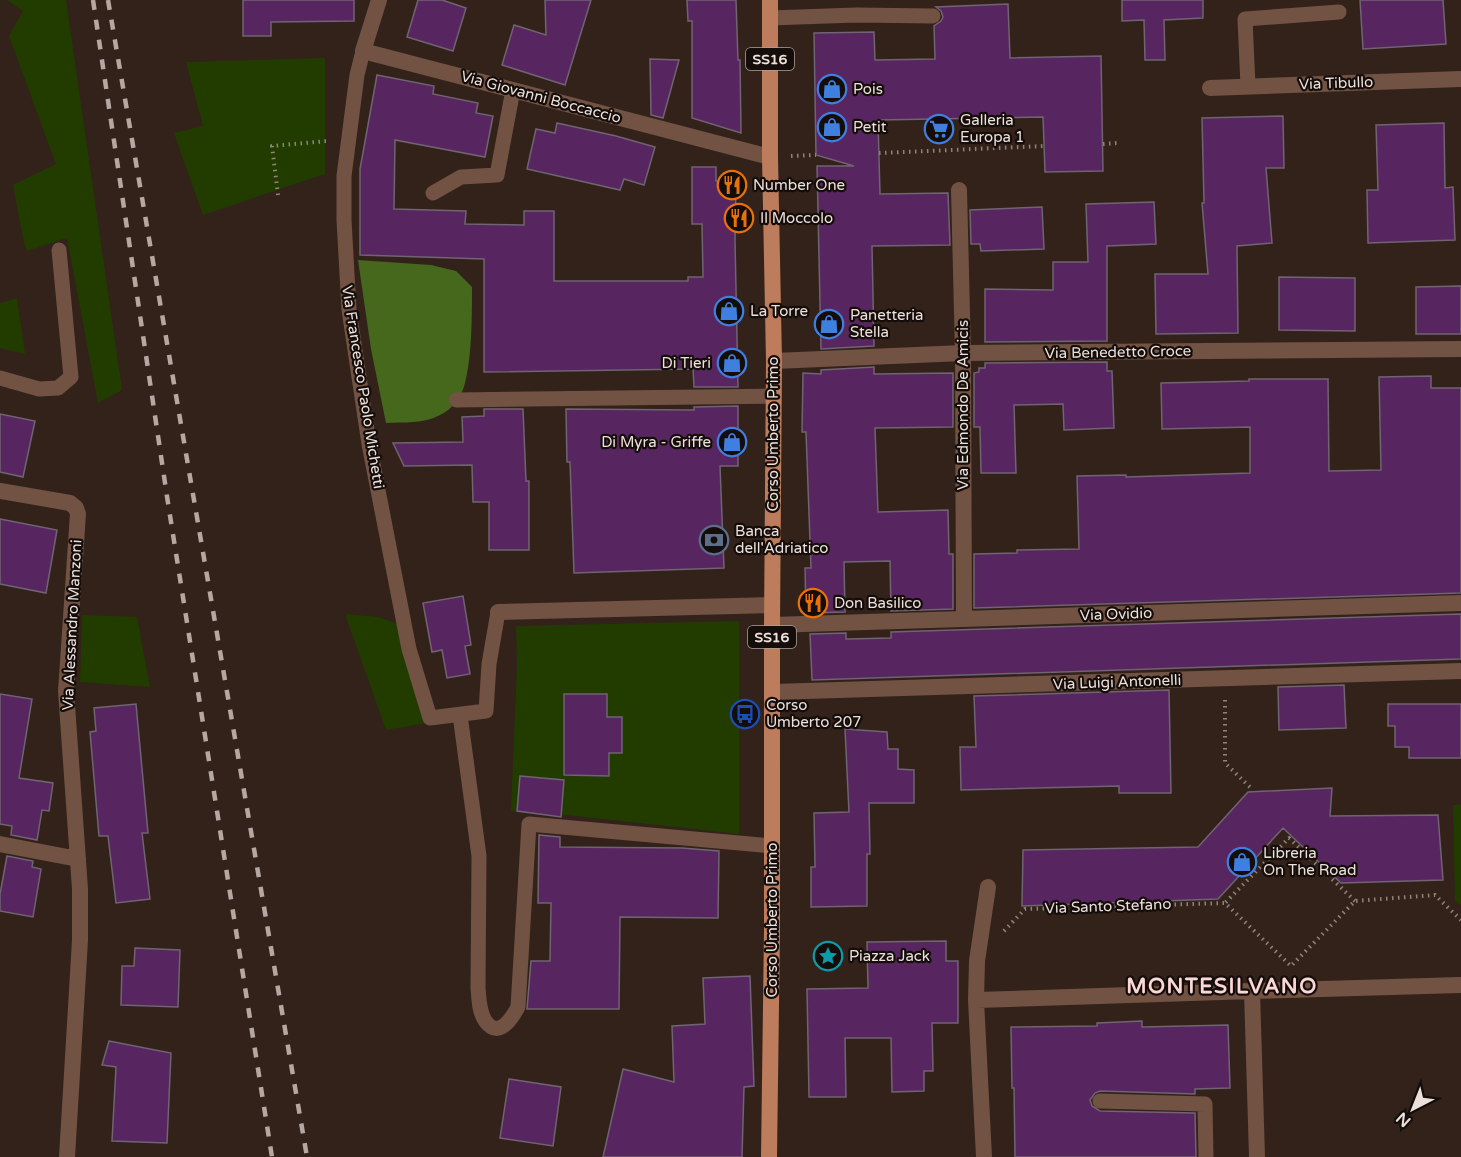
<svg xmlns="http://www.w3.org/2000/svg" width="1461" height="1157" font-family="'Varela Round',sans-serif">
	<rect width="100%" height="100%" fill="#32221a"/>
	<path fill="#223c00" d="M7,0h59l56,390 -24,13 -31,-165 -40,13 -3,-8 -11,-58 43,-21 -47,-128 14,-25z
		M325,58v116l-122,41 -29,-82 29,-7 -17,-64z
		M17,298l8,56 -25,-6v-45z
		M345,614l34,3 24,9 23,97 -40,7z
		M82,615l55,2 13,70 -70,-5z
		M739,621v213l-172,-19 -56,-4 6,-147 -1,-38z
		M1453,805h8v101l-6,-6z"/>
	<path fill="#45681d" d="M358,260l73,5 25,6 16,16c0,28 0,70 -7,96 -3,13 -13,27 -25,32 -17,9 -36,7 -54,8l-15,-74z"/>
	<path fill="#572660" stroke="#706372" stroke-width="1.5" d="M243,0h111v21l-83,1v14h-28z
		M418,0h24l24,8 -13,43 -46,-14z
		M545,0h46l-26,85 -63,-20 12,-40 32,10z
		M687,0h49l2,60h2l1,73 -49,-15v-97h-4z
		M1122,0h81v18l-39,2 1,40h-20l-1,-40 -22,1z
		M1360,0h83l3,44 -83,5z
		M1008,4l2,54 91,-2 2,115 -58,1 -2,-55 -165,3 2,74 68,-1 2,52 -78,1 2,100 -53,3 -4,-183h37l-38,-11 -2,-122 60,-1 1,28 60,-1 -1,-33 7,-5 2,-4 -2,-6 -5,-4z
		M650,59l29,1 -16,58 -12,-3z
		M377,75l57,11 -1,8 45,9 -2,10 17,3 -8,41 -90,-17 -1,69 72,2 -1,13 59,1v-14h30v70h134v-4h15l-1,-53h-10v-57h24v14h20l-1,59 3,147h-44l-1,-18 -209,3v-113l-124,-4v-86z
		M1283,116l1,52h-18l6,75 -35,3 1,87 -82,1 -1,-60h53l-6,-71h2l-2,-85z
		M557,123l59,13 39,11 -11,38 -20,-6 -4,11 -93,-21 9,-40 19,4z
		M1444,123l1,65 8,-1 2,53 -87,3 -1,-53h11l-2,-65z
		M1154,202l2,42 -49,2v95l-122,1v-53l68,1v-28h35l-2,-58z
		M1042,207l2,42 -63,2 -1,-7h-9l-1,-34z
		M1279,277l76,1v53l-76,-1z
		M1461,286v48h-45v-47z
		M1107,362v9h5l2,57 -50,2 -1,-26 -49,1 2,68h-35l-1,-46h-6v-54l5,-1v-4h6v-5z
		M874,367v7l79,-1v54l-78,1 3,84 70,-2 1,44h4v55l-62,2 -1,-50 -46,1 1,50 -39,1 -1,-45h6l-5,-136h-4l1,-59 18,1v-4z
		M1431,376v12h30v205l-487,15v-54l43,-1v-3l62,-1 -2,-73 49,-1v2l124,-4v-46l-88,2 -1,-46 88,-2v-2h79l1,92 52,-1 -2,-93z
		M738,406v60h-18l4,102 -150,5 -4,-111h-3l-1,-53 128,1v-3z
		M484,409h39l3,72h3v69h-40v-48h-16l-1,-37 -68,1 -11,-23 70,-1 -1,-25 22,-1z
		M0,414l35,7 -12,56 -23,-5z
		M0,519l57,11 -11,63 -46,-9z
		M463,596l8,49 -6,1 5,28 -23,4 -5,-28 -10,2 -9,-49z
		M1461,614v45l-649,21 -2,-46 36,-1v6l45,-1v-6z
		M1344,685l2,43 -67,2 -1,-43z
		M1169,690l2,103h-52v-7l-158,4 -1,-43h16l-2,-51z
		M0,694l32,5 -13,79 34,5 -4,28 -7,-1 -5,30 -26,-5 1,-9 -12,-2z
		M564,694h43v23h15v36h-13v23l-45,-1z
		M136,704l12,129h-6l8,66 -34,4 -8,-67h-9l-9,-104 6,-1 -2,-23z
		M1388,704h73v54h-52v-11h-14v-21h-7z
		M845,729l42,3 1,17h10v20l16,1v33h-45l1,51h-3v52l-56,1v-40h4l-1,-54 35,-1z
		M520,776l44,4 -3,37 -44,-6z
		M1332,788l-2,28 108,-1 5,65 -102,3 -58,-55 -65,71 -196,7 1,-56 175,-3 50,-55z
		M539,835l21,2v10l122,1 37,3 -1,67 -98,-1 -1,92h-92l4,-48h19l1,-58h-13z
		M7,856l26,5 -1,6 9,2 -8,48 -33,-6v-17z
		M946,941v20h12v62h-26l1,48h-9v20l-32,1 -1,-54h-46l1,59h-37l-2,-108 61,-1 -1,-46z
		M135,948l45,2 -2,57 -57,-2 1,-39h12z
		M750,976l4,110 -10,1 -2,70h-139l20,-88 51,13 -2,-56 33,-2 -2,-46z
		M1142,1021v6l86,-2 2,63 -35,1v5l-95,-3 -5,2 -5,7 2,6 8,5 95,2 1,44h-181l-1,-69h-2l-1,-61 86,-1v-3z
		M109,1041l62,12 -4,90 -55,-2 4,-74 -14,-2z
		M509,1079l52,8 -8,59 -53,-8z"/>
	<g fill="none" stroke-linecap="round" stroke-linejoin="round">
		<path stroke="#91837c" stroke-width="4" stroke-dasharray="1.5 4.5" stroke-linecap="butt" d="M1103,144l14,-1
			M879,153l165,-7
			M791,156l25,-1
			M278,195l-6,-49 55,-5
			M1225,700v63l28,27
			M1355,901l-66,-63 -64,65 66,63 64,-65 80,-6 26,25
			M1004,931l21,-22 200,-6"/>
		<path stroke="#725243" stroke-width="15" d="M770,18l86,-3 77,1
			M363,51l-6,24 -13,101v44l5,90 20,134 40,205 21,69 56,-7 3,-47 9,-52
			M1248,86l-3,-67 94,-7
			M433,193l28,-16 36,-2 16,-85
			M0,378l39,11 19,-1 13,-11 -12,-127
			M456,400l318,-4
			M460,715l19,141 -1,132c1,11 1,25 8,34 13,17 26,-4 32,-15l11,-183 243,22
			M1100,1101l105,3 1,53"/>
		<path stroke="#725243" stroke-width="16" d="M1252,991l209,-6"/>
		<path stroke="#725243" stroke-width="16" d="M379,0l-16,51 407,106
			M1210,88l251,-9
			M959,190l4,163 1,266
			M774,361l189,-8 498,-4
			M0,491l70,12 6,5 2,6 -12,177 14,198v51l-13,217
			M498,612l274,-7
			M772,625l689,-22
			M773,692l688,-21
			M0,844l78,15
			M976,1000l276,-9 5,166
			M984,1157l-8,-157 1,-39 11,-74"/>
		<path stroke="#bd7c5c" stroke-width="16" d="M769,1157l3,-227v-305l2,-264 -4,-204v-157"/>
		<path stroke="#b5a8a2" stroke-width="4.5" stroke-dasharray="10 10" stroke-linecap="butt" d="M93,0l75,503 104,654
			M108,0l199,1157"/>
	</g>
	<defs>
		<g id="shop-ring" transform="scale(1.5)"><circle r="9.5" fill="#140d0a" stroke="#3f7fe0" stroke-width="1.5"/><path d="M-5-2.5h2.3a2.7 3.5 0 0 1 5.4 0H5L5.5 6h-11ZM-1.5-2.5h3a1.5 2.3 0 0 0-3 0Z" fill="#3f7fe0"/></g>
		<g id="supermarket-ring" transform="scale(1.5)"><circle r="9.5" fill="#140d0a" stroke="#3f7fe0" stroke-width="1.5"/><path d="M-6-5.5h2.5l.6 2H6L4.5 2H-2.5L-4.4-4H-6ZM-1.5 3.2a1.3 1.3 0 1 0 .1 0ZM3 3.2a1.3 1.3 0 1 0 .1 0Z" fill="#3f7fe0"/></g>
		<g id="restaurant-ring" transform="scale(1.5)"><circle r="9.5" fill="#140d0a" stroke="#e8710a" stroke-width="1.5"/><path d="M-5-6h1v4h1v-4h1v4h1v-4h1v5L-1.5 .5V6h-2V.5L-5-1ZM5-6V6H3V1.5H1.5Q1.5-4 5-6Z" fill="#e8710a"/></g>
		<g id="bank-ring" transform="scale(1.5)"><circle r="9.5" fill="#140d0a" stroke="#5c6f8a" stroke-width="1.5"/><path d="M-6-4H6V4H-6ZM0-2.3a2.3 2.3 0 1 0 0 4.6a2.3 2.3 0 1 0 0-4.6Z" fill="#5c6f8a"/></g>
		<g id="bus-ring" transform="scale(1.5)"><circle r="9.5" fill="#140d0a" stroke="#1a4fb4" stroke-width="1.5"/><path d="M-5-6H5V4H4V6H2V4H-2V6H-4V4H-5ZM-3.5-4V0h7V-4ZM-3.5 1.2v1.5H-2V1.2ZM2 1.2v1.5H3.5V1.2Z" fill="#1a4fb4"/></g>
		<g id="sight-ring" transform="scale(1.5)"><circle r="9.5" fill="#140d0a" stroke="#0f9aa8" stroke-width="1.5"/><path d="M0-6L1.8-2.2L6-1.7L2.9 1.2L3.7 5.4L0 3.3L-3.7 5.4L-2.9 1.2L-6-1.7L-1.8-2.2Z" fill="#0f9aa8"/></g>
	</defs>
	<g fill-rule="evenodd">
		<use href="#shop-ring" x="832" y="89"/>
		<use href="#shop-ring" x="832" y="127"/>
		<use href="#supermarket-ring" x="939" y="129"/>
		<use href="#restaurant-ring" x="732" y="185"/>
		<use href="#restaurant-ring" x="739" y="218"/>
		<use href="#shop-ring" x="729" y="311"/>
		<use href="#shop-ring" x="829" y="324"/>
		<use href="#shop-ring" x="732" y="363"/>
		<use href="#shop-ring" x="732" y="442"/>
		<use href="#bank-ring" x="714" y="540"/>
		<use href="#restaurant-ring" x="813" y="603"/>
		<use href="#bus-ring" x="745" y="714"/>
		<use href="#shop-ring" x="1242" y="862"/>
		<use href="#sight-ring" x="828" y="956"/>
	</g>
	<g text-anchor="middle" stroke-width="4.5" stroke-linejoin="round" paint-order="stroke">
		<g fill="#140d0a" stroke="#aba19c" stroke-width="1.5">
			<rect x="746" y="48" width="48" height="22" rx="4.5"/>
			<rect x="748" y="626" width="48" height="22" rx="4.5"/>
		</g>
		<g font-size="14" font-weight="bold" fill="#ece0db">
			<text x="770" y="64">SS16</text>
			<text x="772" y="642">SS16</text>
		</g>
		<g font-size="15" fill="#ece0db" stroke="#140d0a">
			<text transform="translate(1336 83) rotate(-2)" y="5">Via Tibullo</text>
			<text transform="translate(541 97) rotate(15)" y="5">Via Giovanni Boccaccio</text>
			<text transform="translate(1118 352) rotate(-1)" y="5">Via Benedetto Croce</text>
			<text transform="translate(363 387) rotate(81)" y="5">Via Francesco Paolo Michetti</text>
			<text transform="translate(963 405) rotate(-90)" y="5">Via Edmondo De Amicis</text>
			<text transform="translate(773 434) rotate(-90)" y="5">Corso Umberto Primo</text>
			<text transform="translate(1116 614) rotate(-2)" y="5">Via Ovidio</text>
			<text transform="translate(72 625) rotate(-87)" y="5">Via Alessandro Manzoni</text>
			<text transform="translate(1117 682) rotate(-2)" y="5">Via Luigi Antonelli</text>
			<text transform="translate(1108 906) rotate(-2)" y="5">Via Santo Stefano</text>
			<text transform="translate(772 920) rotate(-90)" y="5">Corso Umberto Primo</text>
		</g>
		<g font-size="15" fill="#ece0db" stroke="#140d0a" text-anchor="start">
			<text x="853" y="94">Pois</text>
			<text x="960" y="125">Galleria<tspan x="960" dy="17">Europa 1</tspan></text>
			<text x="853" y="132">Petit</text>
			<text x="753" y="190">Number One</text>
			<text x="760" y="223">Il Moccolo</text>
			<text x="750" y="316">La Torre</text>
			<text x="850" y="320">Panetteria<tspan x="850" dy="17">Stella</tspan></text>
			<text x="711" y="368" text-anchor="end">Di Tieri</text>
			<text x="711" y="447" text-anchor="end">Di Myra - Griffe</text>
			<text x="735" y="536">Banca<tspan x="735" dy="17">dell'Adriatico</tspan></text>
			<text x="834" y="608">Don Basilico</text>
			<text x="766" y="710">Corso<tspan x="766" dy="17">Umberto 207</tspan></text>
			<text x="1263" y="858">Libreria<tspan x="1263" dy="17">On The Road</tspan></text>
			<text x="849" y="961">Piazza Jack</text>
		</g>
		<g font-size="21" font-weight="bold" letter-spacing="1.5" fill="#fbd7d6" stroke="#140d0a">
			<text x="1222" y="993">MONTESILVANO</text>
		</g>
	</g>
	<g transform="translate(1413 1109) rotate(222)" stroke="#140d0a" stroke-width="4.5" paint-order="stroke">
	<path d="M0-4.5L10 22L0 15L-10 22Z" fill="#ece0db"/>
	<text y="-9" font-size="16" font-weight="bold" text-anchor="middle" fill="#ece0db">N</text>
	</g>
</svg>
